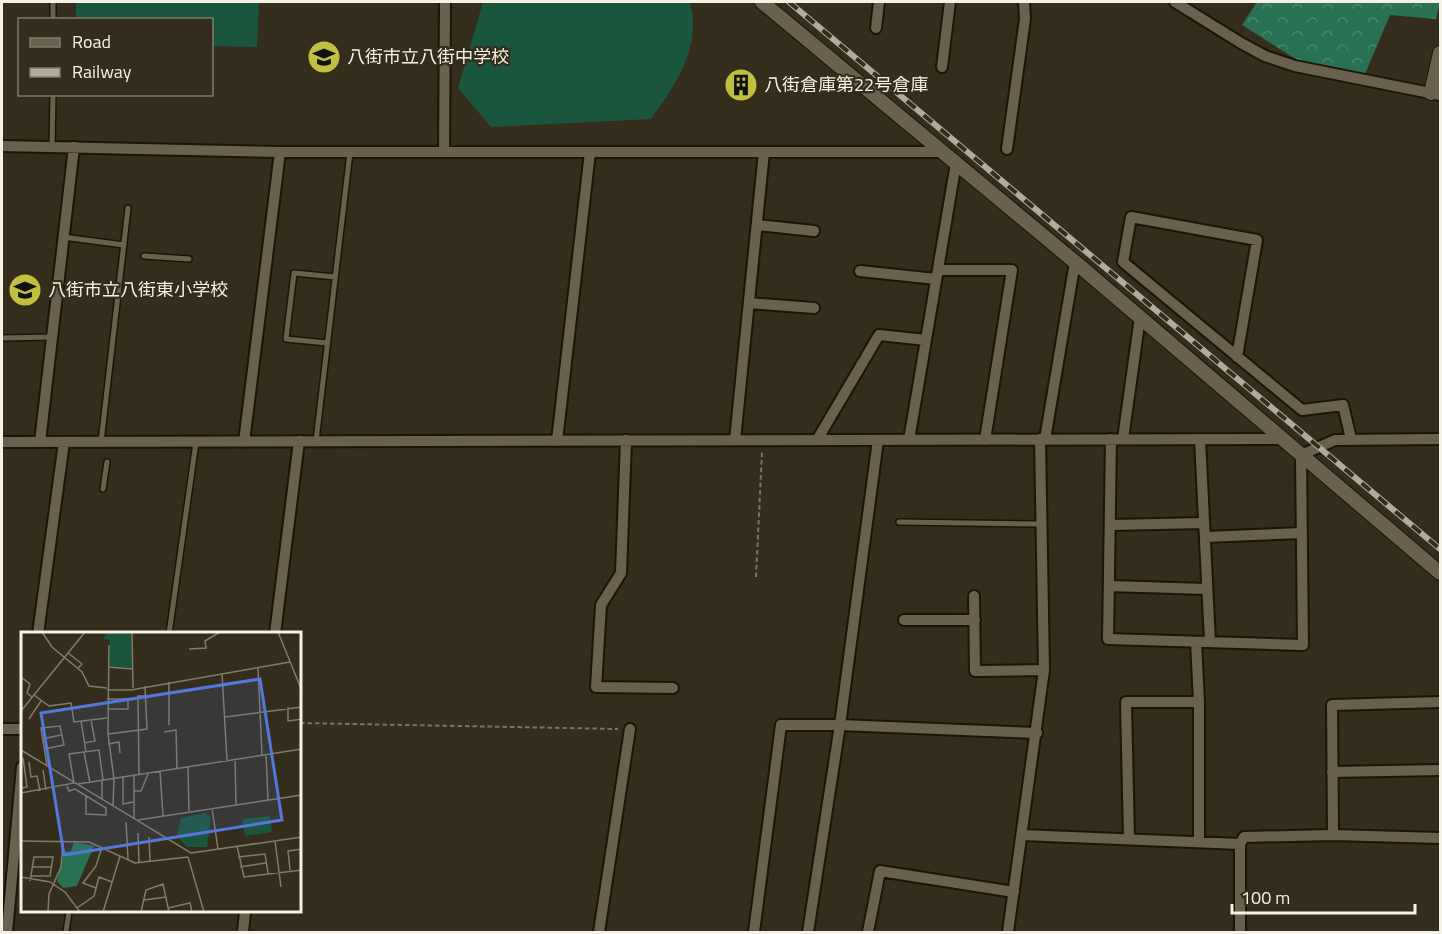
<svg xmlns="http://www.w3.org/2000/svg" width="1442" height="934" font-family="'Titillium Web','Noto Sans JP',sans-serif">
	<defs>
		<pattern id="forest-crowns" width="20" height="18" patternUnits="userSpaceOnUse" patternTransform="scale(1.5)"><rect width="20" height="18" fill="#287253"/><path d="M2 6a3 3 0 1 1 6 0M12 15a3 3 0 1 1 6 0" fill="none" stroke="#48876c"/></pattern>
	</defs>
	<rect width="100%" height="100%" fill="#342d1b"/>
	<path fill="url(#forest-crowns)" d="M1257,2h183l-4,17 -46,-4 -25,59 -68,-14 -55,-35z"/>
	<path fill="#19563d" d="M76,2h183l-2,45 -45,-1v-26l-136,-1z
		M483,2h207c12,45 -14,82 -39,117l-160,8 -33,-39z"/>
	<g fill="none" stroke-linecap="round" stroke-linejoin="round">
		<g stroke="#1c1504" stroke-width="8">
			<path id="service" d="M53,20v-18
				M52,147l1,-53
				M63,237l61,8
				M144,256l45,3
				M2,338l50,-1
				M327,343l-41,-4 8,-66 41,4
				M316,441l34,-289
				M101,442l27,-234
				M103,489l4,-27
				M899,522l142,2
				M169,634l27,-192
				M66,932l3,-20"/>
		</g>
		<g stroke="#1c1504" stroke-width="14">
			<path id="minor" d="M1175,2l66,41 24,13 30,10 145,29
				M876,28l3,-26
				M942,67l8,-65
				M2,146l278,6h663
				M1007,149l18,-130 -1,-17
				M444,152l1,-150
				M757,225l57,6
				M938,270h74l-27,170
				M860,271l76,8
				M749,303l65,5
				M1237,357l20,-117 -126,-23 -8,45 179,148 41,-5 8,34
				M1045,439l30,-177
				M1111,439l-3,200 195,6 -2,-190 34,-15 105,-1
				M1123,439l17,-122
				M1200,439l10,203
				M626,440l-5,133 -20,32 -5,82 77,1
				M735,440l29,-288
				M817,440l62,-105 47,5
				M909,440l47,-277
				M557,441l33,-289
				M2,442l1281,-3
				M40,442l34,-295
				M244,442l36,-290
				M1110,525l94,-2
				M1205,537l97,-4
				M1109,586l98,3
				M974,596l1,75 69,-1
				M904,620h71
				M38,634l26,-192
				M275,634l24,-193
				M1196,642l3,60v140
				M1440,702l-108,3 1,130 107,3
				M2,729h20
				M1332,772l108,-2
				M1022,835l218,9v88
				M1129,839l-3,-137h73
				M1240,844l4,-7 89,-2
				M7,932l15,-165
				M243,932l2,-20
				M599,932l31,-203
				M754,932l27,-207h59l197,8
				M808,932l32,-207 38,-285
				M868,932l12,-61 134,21
				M1008,932l36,-262 -4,-231"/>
		</g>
		<g stroke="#1c1504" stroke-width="16">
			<path id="tertiary" d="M762,2l313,260 365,311
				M1431,93l9,-40"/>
		</g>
		<path stroke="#7a7464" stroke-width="2" stroke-dasharray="4.5 3" stroke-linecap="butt" d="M756,577l6,-125
			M300,723l318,6"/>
		<use href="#service" stroke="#69614d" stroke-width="5"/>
		<use href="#minor" stroke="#69614d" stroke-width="10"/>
		<use href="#tertiary" stroke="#69614d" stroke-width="14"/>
		<g stroke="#b0ab9c" stroke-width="6">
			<path id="rail" d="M789,2l651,547"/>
		</g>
		<use href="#rail" stroke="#342d1b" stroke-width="4" stroke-dasharray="11" stroke-linecap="butt"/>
	</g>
	<defs>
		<g id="school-disc" transform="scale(1.725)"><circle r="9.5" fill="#c1be40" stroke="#342d1b"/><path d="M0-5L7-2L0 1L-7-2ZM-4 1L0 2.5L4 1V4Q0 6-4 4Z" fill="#111"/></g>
		<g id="building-disc" transform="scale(1.725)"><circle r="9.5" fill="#c1be40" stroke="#342d1b"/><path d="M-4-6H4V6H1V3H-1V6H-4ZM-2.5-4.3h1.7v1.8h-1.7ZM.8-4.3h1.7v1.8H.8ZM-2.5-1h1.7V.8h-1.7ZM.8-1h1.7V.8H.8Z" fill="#111"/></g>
	</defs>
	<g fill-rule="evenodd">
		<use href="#school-disc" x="324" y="57"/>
		<use href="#building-disc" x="741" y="85"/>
		<use href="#school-disc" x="25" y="290"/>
	</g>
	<g text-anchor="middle" stroke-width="4.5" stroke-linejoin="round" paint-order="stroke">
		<g font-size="18" fill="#f5f1e5" stroke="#342d1b" text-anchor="start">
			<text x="347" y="63">八街市立八街中学校</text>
			<text x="764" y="91">八街倉庫第22号倉庫</text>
			<text x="48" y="296">八街市立八街東小学校</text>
		</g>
	</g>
	<g transform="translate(21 632)">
		<rect width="280" height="280" fill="#342d1b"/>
		<path d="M53,210l20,4 -17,40 -14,2 -6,-7 7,-29 7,-1z" fill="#287253"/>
		<path d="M87,0h23l1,36 -23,-2 1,-26 -7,-1z" fill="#19563d"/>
		<path d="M184,181l6,5 -4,29h-20l-10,-11 4,-18zM249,184l2,16 -27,4 -3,-17z" fill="#19563d"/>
		<path fill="none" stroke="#817b6c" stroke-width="1.5" d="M21,0l10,15 30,25 7,14 18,2M111,0l1,56M257,0l24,59M88,13l-1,89 6,45M168,17l17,-1 -1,-7 15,-9M47,21l14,11 -4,4M87,35l24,2M237,36l4,87M201,41l5,88M0,45l9,7 -3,9 5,4M148,50v43M86,58h24l159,-28M13,63l15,11 22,-3 3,19 33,-4M86,67h21v10h-21M267,75v14l14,-2M0,79l64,-79M204,85l77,-10M8,87l12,-18M60,89l5,31M143,100l12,-2 1,39M87,102l39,-5 -2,-43M21,107l19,-4M63,111l11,-2 -4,-21M87,112l11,-2 1,11M23,117l20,-4 -4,-19 -19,2 6,38M0,118l170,103 111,-16M63,120l6,31M245,122l2,46M214,127l1,45M8,130l2,15 6,-1 3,15M167,135l1,44M22,138l3,20M139,139l3,45M118,143l-1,-79h8M102,145v27l10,-2M81,149v19M57,152l224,-35M46,154l2,5 6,-2 31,19v7l-20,-1v-18M1,156l5,-1 -4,-29M113,159h7l7,-17M0,161l53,-10 -5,-29 30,-4 4,30M92,174l1,-27M191,176l6,41M113,187v-44M117,188l164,-25M105,190l2,37M117,201l1,30M128,205l1,24M0,209l68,1 46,21 53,-6M254,209l6,46M216,214l7,31 58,-7M167,225l16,55M217,225l27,-3 3,19M11,235h19M219,235l26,-4M269,238l-2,-19 14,-2M0,245l29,5 15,10 15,20M9,249l4,-24h19l-3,19h-19M75,256l-13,-5 13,-17 6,-19M123,268l22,-3M56,276l17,-12 5,-19 13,5M147,276l22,-5 2,9M27,280l1,-18 12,-27 2,-26M82,280l17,-56M120,280l5,-22 17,-6 6,28"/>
		<path fill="#5377db" fill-opacity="0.15" stroke="#5377db" stroke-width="3" d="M239,47l22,141 -218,35 -23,-142z"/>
		<rect width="280" height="280" fill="none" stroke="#f5f1e5" stroke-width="3"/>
	</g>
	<rect width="1442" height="934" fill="none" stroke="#f5f1e5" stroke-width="6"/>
	<rect x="18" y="18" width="195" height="78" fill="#342d1b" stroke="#817b6c" stroke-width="1.5"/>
	<rect x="30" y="38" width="30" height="9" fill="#69614d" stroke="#817b6c" stroke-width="1.5"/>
	<text x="72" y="48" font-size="18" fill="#f5f1e5">Road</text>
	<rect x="30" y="68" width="30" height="9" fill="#b0ab9c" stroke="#817b6c" stroke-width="1.5"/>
	<text x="72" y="78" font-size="18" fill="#f5f1e5">Railway</text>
	<path d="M1232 904v9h183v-9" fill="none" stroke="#f5f1e5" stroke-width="3"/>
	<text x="1241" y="904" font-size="18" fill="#f5f1e5" stroke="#342d1b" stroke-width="4.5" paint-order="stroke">100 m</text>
</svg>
